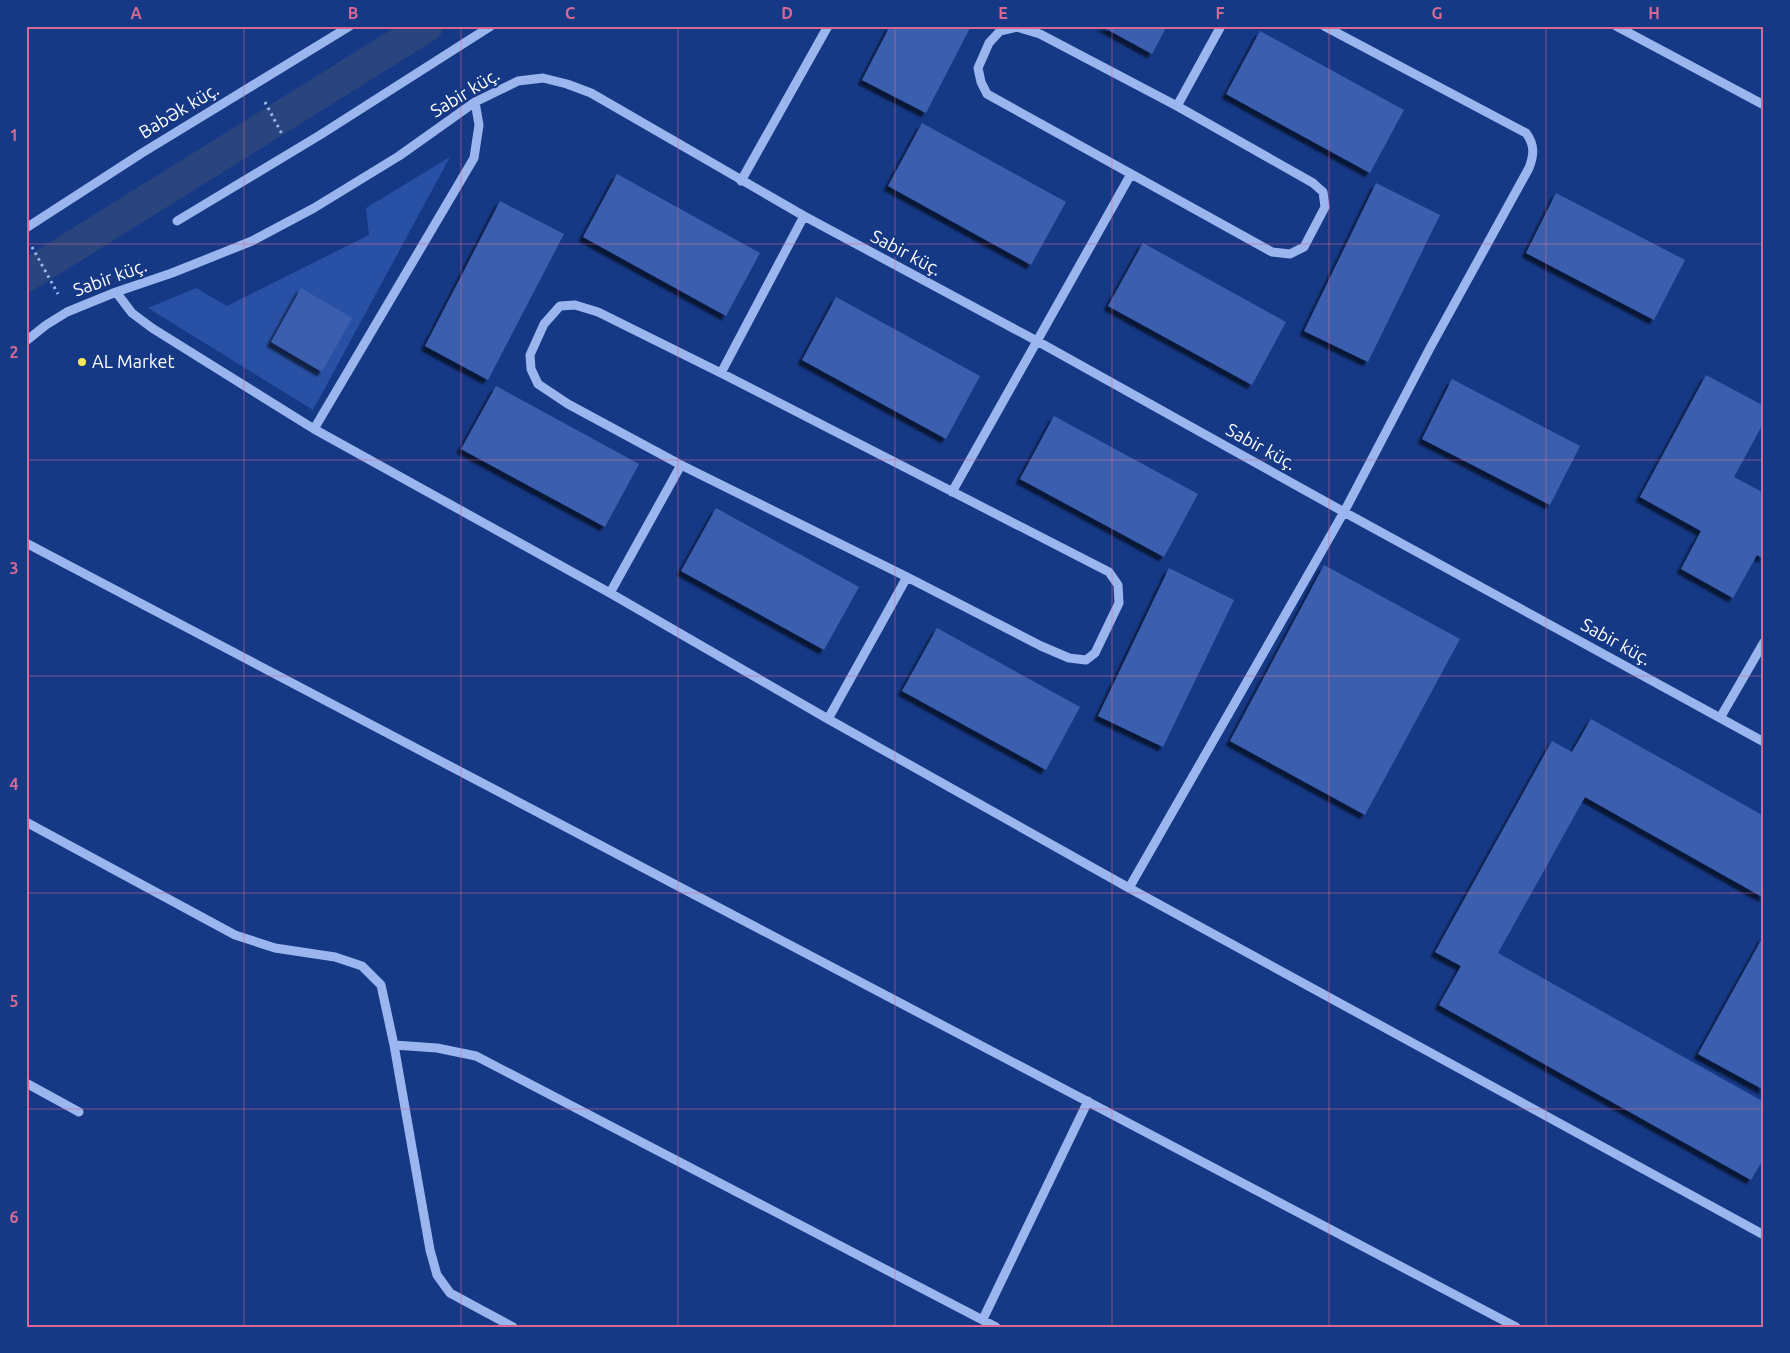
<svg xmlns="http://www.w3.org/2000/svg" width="1790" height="1353" font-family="Ubuntu,sans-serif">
	<defs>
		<filter id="shadow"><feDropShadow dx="-4.5" dy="4.5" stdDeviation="1" flood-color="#0009"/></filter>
	</defs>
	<rect width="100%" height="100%" fill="#163986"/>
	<path fill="#2850a5" d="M450,157l-137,253 -165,-102 48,-20 31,18 142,-71 -3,-27z"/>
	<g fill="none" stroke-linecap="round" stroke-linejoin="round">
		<path stroke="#2a447d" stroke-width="32" d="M26,276l401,-250"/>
	</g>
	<path fill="#3a5fae" filter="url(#shadow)" d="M890,26h81l-45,87 -64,-33z
		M1101,26h66l-15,28z
		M1260,31l144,79 -34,63 -144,-79z
		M922,123l144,79 -35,63 -143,-79z
		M617,174l143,79 -34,63 -143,-79z
		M1376,183l64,32 -72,147 -64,-31z
		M1556,193l129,67 -31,60 -128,-67z
		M500,201l64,33 -76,146 -63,-34z
		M1143,243l143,79 -34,63 -144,-79z
		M301,288l51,30 -30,54 -51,-30z
		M836,297l144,79 -34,63 -144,-79z
		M1706,375l58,31v16l-30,55 30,16v66l-7,-4 -24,43 -52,-29 20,-38 -61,-34z
		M1452,379l128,67 -30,59 -128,-66z
		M496,386l143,78 -34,63 -144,-78z
		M1054,416l144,78 -34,63 -144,-78z
		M716,508l143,79 -35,63 -143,-79z
		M1324,565l136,74 -95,176 -135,-74z
		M1169,568l65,32 -71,147 -65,-31z
		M937,628l143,79 -34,63 -144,-79z
		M1591,719l173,97v82l-179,-101 -87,156 266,149v56l-13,22 -312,-175 22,-39 -26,-14 117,-211 20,11z
		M1764,935v155l-66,-36z"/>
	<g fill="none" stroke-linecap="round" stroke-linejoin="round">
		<path stroke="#9bb6ee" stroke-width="3" stroke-dasharray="2.5 4" stroke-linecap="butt" d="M265,102l17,32
			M32,247l26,47"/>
		<path stroke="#9bb6ee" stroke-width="9" d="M1616,26l148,79
			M1017,27l23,7 137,72 136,77 10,9 2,15 -21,40 -14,7 -18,-2 -285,-158 -6,-12 -3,-14 11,-25 11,-12z
			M1177,106l44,-80
			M741,181l87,-155
			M177,221l143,-86 171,-109
			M26,228l116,-75 208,-127
			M116,292l16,21 20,15 162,101 296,164 218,126 301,169 635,347
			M575,305l23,7 123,61 388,199 9,13 1,18 -24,50 -9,7 -17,-2 -28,-12 -134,-69 -226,-112 -113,-61 -30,-20 -7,-15 -1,-14 14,-31 16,-18z
			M26,341l20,-16 21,-13 49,-20 56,-19 80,-32 62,-33 85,-52 76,-54 43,-21 25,-3 24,6 24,9 213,123 233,125 307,171 420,230
			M721,373l83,-157
			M314,429l160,-271 5,-33 -4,-23
			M952,492l179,-318
			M26,543l1490,784
			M610,593l71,-128
			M1720,718l44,-76
			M828,719l79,-142
			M26,822l209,113 40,13 60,9 27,9 19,19 13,60 43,3 39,8 520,271
			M1129,888l215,-376 86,-164 99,-180c5,-13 6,-23 -3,-35l-202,-107
			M394,1045l36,205 7,25 13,18 63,34
			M26,1083l53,29
			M983,1319l105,-218"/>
	</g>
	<path fill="none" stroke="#d76994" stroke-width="1" stroke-opacity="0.55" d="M244,26v1301M461,26v1301M678,26v1301M895,26v1301M1112,26v1301M1329,26v1301M1546,26v1301M26,244h1738M26,460h1738M26,676h1738M26,893h1738M26,1109h1738"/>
	<circle fill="#ffe458" stroke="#163986" stroke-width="2" cx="82" cy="362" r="5"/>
	<g text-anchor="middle" stroke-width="4.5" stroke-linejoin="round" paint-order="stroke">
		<g font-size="18" fill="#fff" stroke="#163986">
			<text transform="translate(465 93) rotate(-31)" y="6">Sabir küç.</text>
			<text transform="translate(179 111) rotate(-31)" y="6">Babək küç.</text>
			<text transform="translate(906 253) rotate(28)" y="6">Sabir küç.</text>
			<text transform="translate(110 278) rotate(-20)" y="6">Sabir küç.</text>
			<text transform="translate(1261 447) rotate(29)" y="6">Sabir küç.</text>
			<text transform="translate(1616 642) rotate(29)" y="6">Sabir küç.</text>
		</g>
		<g font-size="18" fill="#fff" stroke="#163986" text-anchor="start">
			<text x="92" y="368">AL Market</text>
		</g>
	</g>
	<rect width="1790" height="1353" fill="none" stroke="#163986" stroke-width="55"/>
	<rect x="28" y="28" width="1734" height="1298" fill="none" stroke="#d76994" stroke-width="2"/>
	<g font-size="16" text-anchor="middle" font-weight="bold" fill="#d76994">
		<text x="136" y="19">A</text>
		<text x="353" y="19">B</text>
		<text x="570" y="19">C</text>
		<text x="787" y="19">D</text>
		<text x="1003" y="19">E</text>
		<text x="1220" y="19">F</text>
		<text x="1437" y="19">G</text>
		<text x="1654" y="19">H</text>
		<text x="14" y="141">1</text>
		<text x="14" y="358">2</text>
		<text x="14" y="574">3</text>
		<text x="14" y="790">4</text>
		<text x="14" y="1007">5</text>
		<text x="14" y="1223">6</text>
	</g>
</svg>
